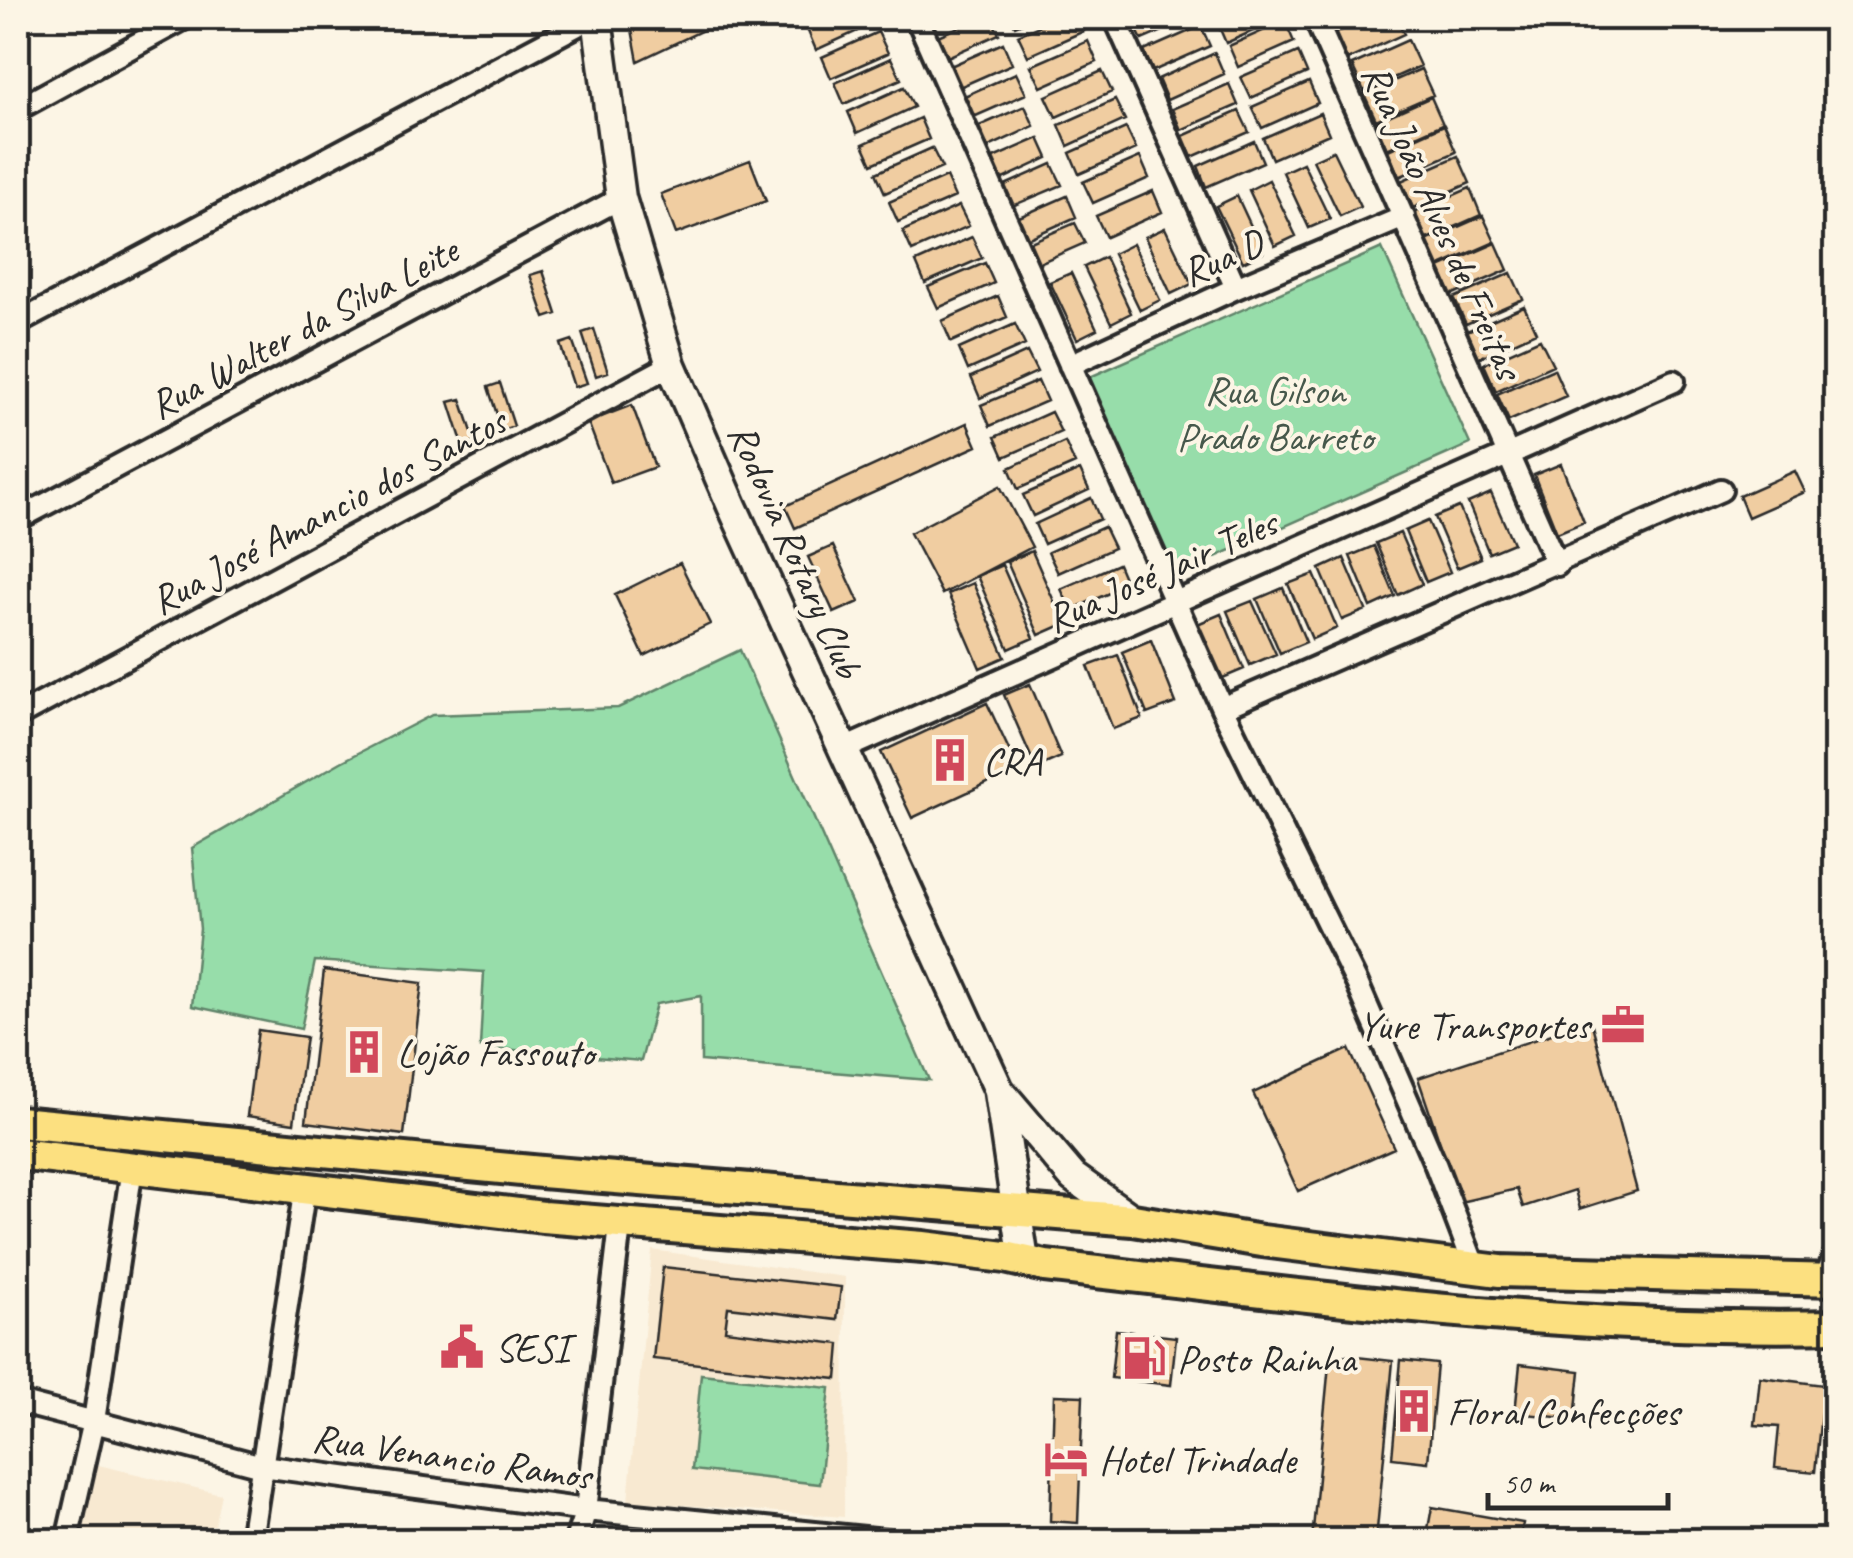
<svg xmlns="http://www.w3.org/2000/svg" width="1853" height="1558" font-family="Caveat,sans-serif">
	<rect width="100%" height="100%" fill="#fcf5e5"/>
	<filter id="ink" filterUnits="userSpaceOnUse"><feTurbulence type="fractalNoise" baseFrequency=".01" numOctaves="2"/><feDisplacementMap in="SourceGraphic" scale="20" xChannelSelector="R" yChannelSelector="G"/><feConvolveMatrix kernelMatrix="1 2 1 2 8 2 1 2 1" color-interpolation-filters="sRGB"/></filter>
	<g filter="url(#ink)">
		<path fill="#f8e9d1" d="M652,1250l193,27 -1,240 -216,-16z
			M90,1463l131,31 -10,46h-137z"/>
		<path fill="#97ddaa" stroke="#61846a" stroke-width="2.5" d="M1382,248l88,196 -302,134 -87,-197z
			M740,650l189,430 -228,-19v-65l-45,8 -15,57 -161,-14 4,-75 -169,-11 -14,68 -109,-23 8,-77 -8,-81 149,-86 91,-47 186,-7z
			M701,1374l129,14 -10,96 -128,-14z"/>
		<path fill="#f0cda1" stroke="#2b2b2b" stroke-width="2.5" d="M634,18h84l2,4 -82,39 -8,-42z
			M832,18h38l3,6 -57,26 -9,-21z
			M926,18h26l-22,9z
			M980,18h11l8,16 -56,25 -10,-21z
			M1011,18h24l-20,8z
			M1058,18h20l6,13 -56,25 -10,-21z
			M1137,18h56l-51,22 -10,-20z
			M1228,18h54l-56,25 -9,-21z
			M1327,18h38l-32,14z
			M1370,18h26l8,16 -57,26 -12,-27z
			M1285,21l9,21 -56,25 -9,-21z
			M1201,26l9,20 -57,25 -9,-20z
			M878,32l10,21 -57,25 -9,-21z
			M1408,40l12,26 -56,25 -12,-26z
			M1088,41l9,21 -56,25 -10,-21z
			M1003,43l9,21 -57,25 -9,-21z
			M1298,52l9,21 -56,25 -10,-21z
			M1215,53l9,21 -57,26 -9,-21z
			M891,58l10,21 -57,25 -9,-21z
			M1421,69l12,26 -57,25 -12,-26z
			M1102,71l10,21 -56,25 -10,-21z
			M1016,73l10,21 -57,25 -9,-21z
			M1309,82l9,21 -56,25 -10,-21z
			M1229,84l9,21 -57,25 -9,-21z
			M904,87l10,20 -57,26 -9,-21z
			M1431,97l12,27 -56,25 -12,-27z
			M1115,100l10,20 -57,26 -9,-21z
			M1025,106l9,20 -56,26 -10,-21z
			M1239,111l10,21 -57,25 -9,-21z
			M1320,113l9,21 -57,25 -9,-21z
			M920,118l9,21 -57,25 -9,-20z
			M1444,125l12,27 -57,25 -11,-27z
			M1126,128l10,21 -57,25 -9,-21z
			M1039,138l9,20 -56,26 -10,-21z
			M1254,141l9,21 -57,25 -8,-21z
			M932,148l10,20 -57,25 -9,-20z
			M1333,151l27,56 -20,9 -27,-56z
			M1458,156l12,27 -57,25 -12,-27z
			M1140,157l9,21 -56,25 -10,-21z
			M750,160l16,41 -90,33 -15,-40z
			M1303,163l27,56 -21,9 -26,-56z
			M1052,164l10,21 -57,24 -9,-20z
			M946,177l9,20 -57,25 -9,-20z
			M1269,180l27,56 -21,10 -26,-56z
			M1470,188l11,27 -56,25 -12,-27z
			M1153,191l9,21 -56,25 -10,-21z
			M1067,196l9,21 -56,25 -10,-21z
			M1237,196l26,56 -20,10 -27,-56z
			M959,206l10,20 -57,25 -9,-20z
			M1483,216l12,26 -57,25 -12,-26z
			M1075,223l10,20 -57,25 -9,-21z
			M1165,228l27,56 -21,10 -26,-57z
			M972,237l10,21 -57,25 -9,-21z
			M1496,243l12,27 -57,25 -12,-27z
			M1133,244l27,56 -20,10 -27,-56z
			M1105,257l26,56 -20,10 -27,-56z
			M985,263l9,20 -56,25 -10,-21z
			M543,271l14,43 -12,4 -15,-43z
			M1071,273l26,56 -20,10 -27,-57z
			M1511,273l12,26 -57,25 -12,-26z
			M998,296l9,21 -56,25 -9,-21z
			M1524,306l12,26 -57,26 -12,-27z
			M1015,324l10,21 -57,25 -9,-21z
			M594,329l14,43 -12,4 -14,-43z
			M1540,339l13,26 -57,26 -12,-27z
			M572,340l15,43 -13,4 -14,-43z
			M1027,352l10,20 -57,26 -9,-21z
			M1554,369l12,27 -57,25 -12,-27z
			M1038,381l9,20 -57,25 -9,-21z
			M500,383l14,43 -12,4 -14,-43z
			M461,399l14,42 -12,4 -14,-43z
			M632,405l23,62 -44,16 -23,-61z
			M1051,412l10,20 -57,25 -9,-20z
			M967,423l10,23 -182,82 -10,-22z
			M1065,442l10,22 -57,25 -9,-21z
			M1561,464l23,58 -27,11 -23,-58z
			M1080,470l9,20 -56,26 -10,-21z
			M1795,471l10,21 -57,25 -9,-21z
			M1000,486l32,61 -90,47 -32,-61z
			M1491,493l22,50 -24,10 -21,-50z
			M1091,498l9,21 -56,25 -9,-20z
			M1459,507l22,51 -24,10 -22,-51z
			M1428,521l22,51 -24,10 -21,-51z
			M1104,527l10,21 -56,25 -10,-21z
			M1400,533l22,51 -24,11 -22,-52z
			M833,546l26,56 -25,11 -26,-56z
			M1374,546l21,50 -24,11 -21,-51z
			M1032,551l32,73 -25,11 -32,-73z
			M1344,558l22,52 -24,10 -22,-51z
			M680,563l30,61 -66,32 -29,-61z
			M1118,564l9,21 -56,25 -10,-21z
			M1002,565l32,73 -25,11 -32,-73z
			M1314,574l23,54 -25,11 -24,-55z
			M973,583l32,74 -25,11 -32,-74z
			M1283,588l23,54 -26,11 -23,-54z
			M1252,601l24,53 -26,11 -23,-54z
			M1221,614l23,55 -26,11 -23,-55z
			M1151,640l25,63 -29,11 -25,-62z
			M1118,655l24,63 -29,11 -25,-63z
			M1030,684l31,73 -25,11 -32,-73z
			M987,703l31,66 -106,49 -31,-66z
			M324,970l98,13 -18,152 -98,-13z
			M1591,1021l46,170 -57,18 -5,-19 -52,17 -6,-18 -57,13 -42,-124z
			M258,1030l48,7 -12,86 -47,-7z
			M1349,1049l45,99 -96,43 -45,-98z
			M663,1267l178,20 -4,33 -109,-13 -3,23 115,14 -3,35 -184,-20z
			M1116,1330l60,7 -5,48 -60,-7z
			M1330,1354l63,7 -17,179h-64z
			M1401,1360l36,4 -9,98 -36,-4z
			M1520,1364l60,7 -5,48 -60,-6z
			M1760,1377l64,8 -9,87 -40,-4 4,-41 -24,-2z
			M1054,1395l29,1 -5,127 -28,-2z
			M1432,1507l91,16 -3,17h-94z"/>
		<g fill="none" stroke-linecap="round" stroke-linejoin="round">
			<g stroke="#2b2b2b" stroke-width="28">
				<path id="minor" d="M917,18l305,690 135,275 79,183 39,102
					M1115,18l121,270
					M1315,18l242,547
					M18,109l167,-91
					M18,323l573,-305
					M1070,365l166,-77 168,-71
					M18,519l603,-321
					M1222,708l499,-218
					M18,716l653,-351
					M842,750l832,-369
					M1824,1280l12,-27
					M18,1402l244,64 324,44 299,30
					M661,1518l1,22
					M67,1540l27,-119 38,-253
					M251,1540l54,-353
					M576,1540l10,-30 34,-284"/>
			</g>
			<g stroke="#2b2b2b" stroke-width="35">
				<path id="secondary" d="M597,18l24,180 50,167 61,141 267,584 74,87 60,43
					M999,1092l25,169"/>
			</g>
			<g stroke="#2b2b2b" stroke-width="38">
				<path id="primary" d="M18,1122l524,50 591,48 129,21 238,30 336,9
					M18,1154l525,63 380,30 82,10 40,9c263,30 526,66 791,60"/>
			</g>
			<use href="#minor" stroke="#fcf5e5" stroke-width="20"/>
			<use href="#secondary" stroke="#fcf5e5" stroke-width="28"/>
			<use href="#primary" stroke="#fce080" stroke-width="30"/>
		</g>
	</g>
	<defs>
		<g id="building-bare" transform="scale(3.45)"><path d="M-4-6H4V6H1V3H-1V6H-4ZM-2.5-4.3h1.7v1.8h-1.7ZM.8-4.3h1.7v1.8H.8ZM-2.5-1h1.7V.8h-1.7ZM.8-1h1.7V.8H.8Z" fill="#d1495b" stroke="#fcf5e5" stroke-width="2.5" paint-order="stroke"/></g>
		<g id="office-bare" transform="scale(3.45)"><path d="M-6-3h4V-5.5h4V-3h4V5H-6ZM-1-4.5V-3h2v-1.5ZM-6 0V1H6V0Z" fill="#d1495b" stroke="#fcf5e5" stroke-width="2.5" paint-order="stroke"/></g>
		<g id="civic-bare" transform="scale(3.45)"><path d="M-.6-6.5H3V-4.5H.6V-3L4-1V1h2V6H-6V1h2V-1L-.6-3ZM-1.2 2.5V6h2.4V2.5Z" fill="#d1495b" stroke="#fcf5e5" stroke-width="2.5" paint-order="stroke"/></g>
		<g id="fuel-bare" transform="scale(3.45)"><path d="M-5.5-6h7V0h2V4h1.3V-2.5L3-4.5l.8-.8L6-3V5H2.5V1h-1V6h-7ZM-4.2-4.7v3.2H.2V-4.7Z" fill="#d1495b" stroke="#fcf5e5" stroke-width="2.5" paint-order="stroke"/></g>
		<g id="hotel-bare" transform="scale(3.45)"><path d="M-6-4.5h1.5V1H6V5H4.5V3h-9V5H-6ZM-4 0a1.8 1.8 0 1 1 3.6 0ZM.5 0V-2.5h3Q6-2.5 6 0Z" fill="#d1495b" stroke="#fcf5e5" stroke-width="2.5" paint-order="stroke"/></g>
	</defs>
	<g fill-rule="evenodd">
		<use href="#building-bare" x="950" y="760"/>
		<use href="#office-bare" x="1623" y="1025"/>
		<use href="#building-bare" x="364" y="1052"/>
		<use href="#civic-bare" x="462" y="1347"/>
		<use href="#fuel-bare" x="1144" y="1358"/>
		<use href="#building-bare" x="1414" y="1411"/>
		<use href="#hotel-bare" x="1066" y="1459"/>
	</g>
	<g text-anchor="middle" stroke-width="8" stroke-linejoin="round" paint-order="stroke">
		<g font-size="40" fill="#2b2b2b" stroke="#fcf5e5">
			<text transform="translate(1443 221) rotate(66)" y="14">Rua João Alves de Freitas</text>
			<text transform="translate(1222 257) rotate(-24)" y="14">Rua D</text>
			<text transform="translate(303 327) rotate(-28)" y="14">Rua Walter da Silva Leite</text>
			<text transform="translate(328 510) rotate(-28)" y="14">Rua José Amancio dos Santos</text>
			<text transform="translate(796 550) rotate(66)" y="14">Rodovia Rotary Club</text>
			<text transform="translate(1161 570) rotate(-24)" y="14">Rua José Jair Teles</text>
			<text transform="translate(452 1456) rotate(8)" y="14">Rua Venancio Ramos</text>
		</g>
		<g font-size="40" fill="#46584b" stroke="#fcf5e5">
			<text x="1275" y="404">Rua Gilson<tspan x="1275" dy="46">Prado Barreto</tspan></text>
		</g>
		<g font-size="40" fill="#2b2b2b" stroke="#fcf5e5" text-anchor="start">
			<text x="983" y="774">CRA</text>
			<text x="1590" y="1039" text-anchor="end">Yure Transportes</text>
			<text x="397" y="1066">Lojão Fassouto</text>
			<text x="495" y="1361">SESI</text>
			<text x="1177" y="1372">Posto Rainha</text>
			<text x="1447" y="1425">Floral Confecções</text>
			<text x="1099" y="1473">Hotel Trindade</text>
		</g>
	</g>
	<rect width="1853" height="1558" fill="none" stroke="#fcf5e5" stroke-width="60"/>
	<rect x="30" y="30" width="1793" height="1498" fill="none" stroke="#2b2b2b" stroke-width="4" filter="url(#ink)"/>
	<path d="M1488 1493v15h180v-15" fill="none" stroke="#2b2b2b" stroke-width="5"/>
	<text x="1503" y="1493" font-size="30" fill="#2b2b2b" stroke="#fcf5e5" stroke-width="8" paint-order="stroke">50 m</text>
</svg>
